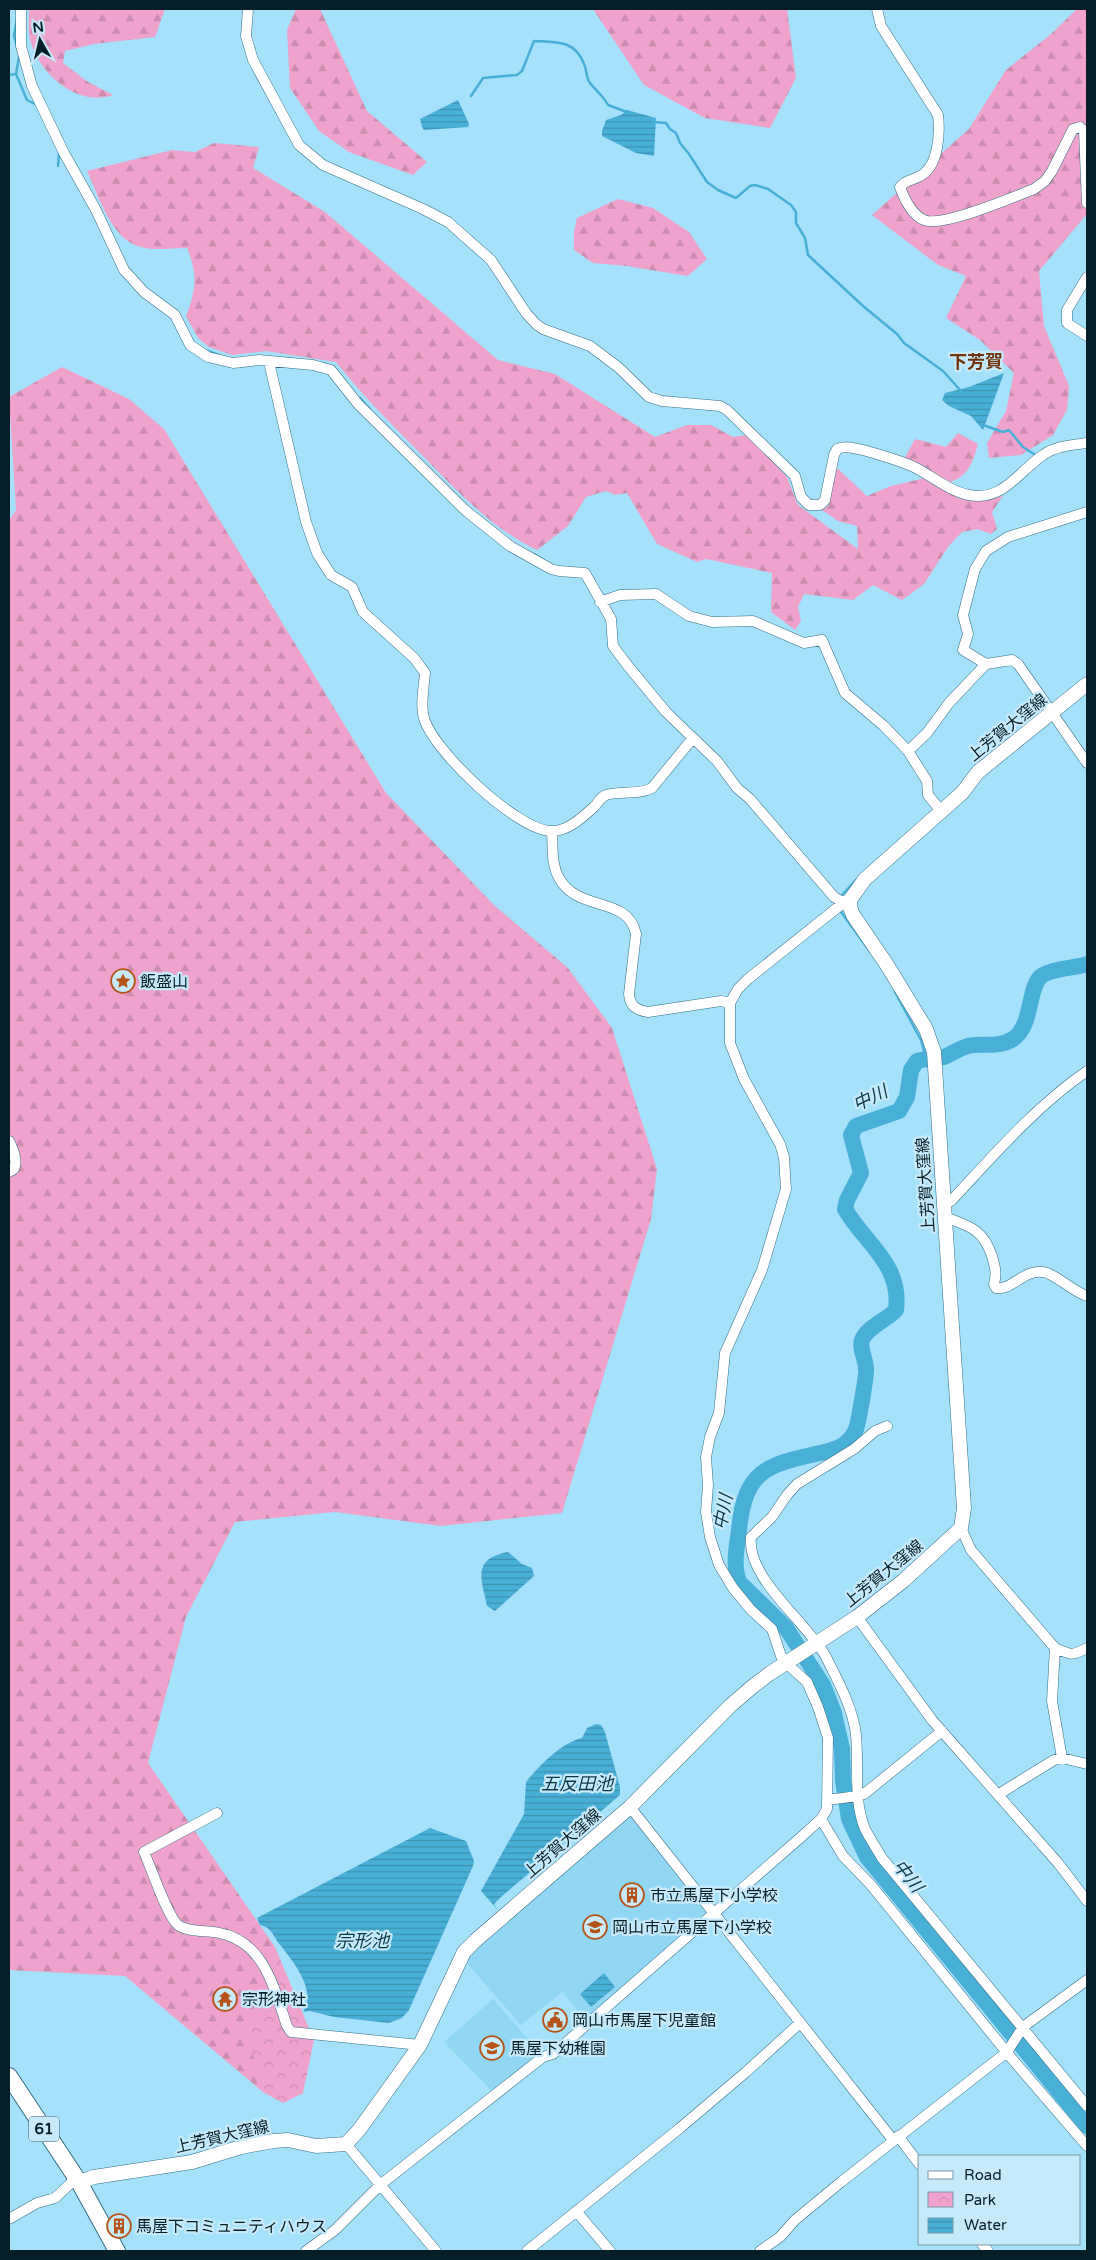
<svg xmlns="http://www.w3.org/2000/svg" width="1096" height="2260" font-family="'Varela Round','Noto Sans JP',sans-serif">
	<defs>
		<pattern id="forest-firs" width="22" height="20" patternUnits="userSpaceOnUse" patternTransform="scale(1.25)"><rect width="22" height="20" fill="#efa3cc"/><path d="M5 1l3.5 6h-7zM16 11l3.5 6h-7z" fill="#cb8caf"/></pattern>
		<pattern id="park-crowns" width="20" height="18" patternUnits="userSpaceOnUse" patternTransform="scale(1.25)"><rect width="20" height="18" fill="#efa3cc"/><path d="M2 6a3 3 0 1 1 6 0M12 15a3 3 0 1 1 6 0" fill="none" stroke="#cb8caf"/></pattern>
		<pattern id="water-rules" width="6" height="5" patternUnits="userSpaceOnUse" patternTransform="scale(1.25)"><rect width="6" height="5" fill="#48b0d7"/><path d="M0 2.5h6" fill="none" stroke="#3a8fae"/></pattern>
	</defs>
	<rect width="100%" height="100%" fill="#a5e1fb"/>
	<path fill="#91d6f3" d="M628,1817h5l74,93 -1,6 -120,104 -24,-28 -41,33 -56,-64 4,-7z
		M493,1999l47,54 -47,39 -49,-50z"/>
	<path fill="url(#forest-firs)" d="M29,9h136l-10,28 -61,7 -29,7 -2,12 25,19 25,13c-36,13 -74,-22 -83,-55 -2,-10 -1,-22 -1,-31z
		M296,9h24l47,102 60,51 -14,13 -64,-23 -30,-21 -29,-43 -3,-58z
		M593,9h194l9,69 -26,50 -65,-10 -61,-33z
		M1077,9h10v205l-48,57 5,55 25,60 -2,24 -14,25 -32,20 -32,3 -2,-15 19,-32 8,-38 -34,-33 -34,-22 20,-42 -28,-11 -66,-50 97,-86 37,-59 44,-35z
		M214,143l45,4 -6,21 72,44 173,148 57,14 100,63 32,-12h24l22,12 15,-2 39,42 11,28 60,44 -1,-23 -19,-5 -16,-11 6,-4 8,-39 31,29 24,-10 34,-8 35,21 17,2 26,-5 -11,16 5,17 -6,5 -14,-5 -15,3 -14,15 -24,37 -22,16 -29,-15 -20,15 -49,-6 -6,13 3,14 -6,9 -24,-18 1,-39 -66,-14 -9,3 -40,-18 -30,-51 -12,2 -9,-4 -20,6 -18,29 -31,24c-46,-22 -80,-59 -115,-95 -30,-30 -60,-60 -86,-93l-70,-11 -34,4 -23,-8 -11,-9 -12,-22c10,-25 12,-43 1,-68 -14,0 -32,3 -46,-1 -30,-7 -42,-51 -54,-76l85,-21 23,2z
		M618,199l35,9 36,24 18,27 -19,17 -62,-10 -33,-3 -19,-13v-18l3,-14z
		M62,367l67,32 35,30 222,364 109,113 73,62 44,60 45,141 -6,50 -89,294 -121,13 -106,-14 -100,10 -49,95 -38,146 127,184 -12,145 -138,-116 -116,-6v-1450l7,-10 -7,-113z
		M958,433l20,11c-5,18 -9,31 -27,38l-47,-23 11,-20 31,8z"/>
	<path fill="url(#park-crowns)" d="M275,1947l39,93 -11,53 -20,10 -20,-11 1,-18 -13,-21 -6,-22z"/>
	<path fill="url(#water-rules)" d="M458,100l11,24 -1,3 -44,3 -2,-3 -2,-8z
		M627,110l29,8 -2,38 -18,-3 -34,-17v-5l4,-11 15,-5z
		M1004,373l-21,57 -12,-14 -22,-10 -7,-6 3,-7 24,-6z
		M508,1552l14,12 10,4 2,8 -39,35 -8,-5c-6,-28 -15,-47 21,-54z
		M596,1724l5,1 4,7 15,55v8l-119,102 -7,7 4,6 -17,-19 43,-77 2,-32c14,-17 35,-39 56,-44l5,-10z
		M430,1828l36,13 8,20 -1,5 -64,144 -7,8 -13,5 -55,-6 -24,-6 -7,1c14,-22 -9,-49 -22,-66 -8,-9 -8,-18 -21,-21l-3,-7z
		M604,1973l11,14 -24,20 -11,-13z"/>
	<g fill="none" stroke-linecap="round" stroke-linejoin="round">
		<path stroke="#48b0d7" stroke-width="2.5" d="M17,47l-3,-12 3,-15
			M19,57l-3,17 11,26 10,5
			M9,75l7,-1
			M471,96l12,-18 34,-3 5,-4 12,-30c23,1 41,-1 50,23 3,6 2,14 6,19 6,8 13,12 18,22l19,7
			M653,122l13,1 4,6 6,4 4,10 9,11 18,28 11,8 18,8 14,-12 5,-1 13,4 23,16 5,7v11l9,15 3,17 55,51 34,28 7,9 39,28 18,20
			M58,166l1,-13
			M205,350l14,5
			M323,363l11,4
			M360,398l10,11
			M983,425l20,7 6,-2 14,17 14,9
			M534,554l10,6
			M841,896l16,-17
			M839,909l32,44
			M895,992l26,48 5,18"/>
		<path stroke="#48b0d7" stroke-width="16" d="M1087,964c-14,5 -31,3 -44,11 -16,9 -9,50 -30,64 -14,9 -30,4 -45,7 -8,2 -16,8 -24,11 -9,2 -18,1 -27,4l-6,9 -4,27 -8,14 -43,15 -5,9 10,38 -14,27 -2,9c20,35 57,55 51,101 -9,10 -29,17 -34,30 -3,8 4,20 4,29 1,5 -8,56 -10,60 -1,3 -4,8 -6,10 -7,9 -19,12 -30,14 -54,12 -75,17 -81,77 -2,16 -7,38 1,53l46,45 37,57 11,28 8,36 1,32 6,38 18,38 220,269"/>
		<g stroke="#336d83" stroke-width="11">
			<path id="minor" d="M21,9v37l11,40 32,67 32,57 28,60 20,22 31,23 15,30 18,12 25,6 26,-3 54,5 18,5 27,34 107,106 45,36 41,23 8,2 26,2 26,46 2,27 15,20 38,46 51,49 20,27 13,11 84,98 7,4 9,-1
				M248,9l-2,27 7,24 46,85 24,20 100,44 25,13 43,38 35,53 10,11 7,5 47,17 28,21 31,30 13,4 58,5 7,4 68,66 6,21 8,8h11l5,-5 9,-45 3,-6c10,-4 20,0 30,2 16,5 32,9 47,16 18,9 35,24 55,28 34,7 50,-24 74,-40 12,-9 30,-10 44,-12
				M877,9l4,17 57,89c2,18 1,51 -18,61 -8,5 -14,3 -20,11 4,11 12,28 24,33 18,8 89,-23 110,-31l11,-8 7,-10 21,-42 7,-2 4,4 3,72
				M1087,277l-20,33v13l20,13
				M269,362l37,160 11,31 14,22 21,12 11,25 51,46 11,15c-1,14 -5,32 -1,45 9,33 93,112 127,113 17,1 34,-16 45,-26 2,-3 5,-7 8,-9 11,-6 33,0 48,-8l41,-50
				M1087,512l-79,25 -22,14 -11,18 -12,46 5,19 -5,16 23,14 26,-4 6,4 69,99
				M600,602l20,-7 36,-1 33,22 23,6 41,-1 51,22 18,-3 23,53 39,33 24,25 19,30 1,14 13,16
				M908,751l19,-18 22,-30 37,-39
				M552,832c1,14 -1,32 7,46 19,35 69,17 77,56l-7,60c1,12 7,16 19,18l73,-11 9,2
				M9,1141c4,8 9,19 5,28l-5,3
				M944,1205l7,-4c43,-46 84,-94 136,-130
				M945,1217c24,9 38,12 47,39 3,11 5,17 2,28l2,4c15,3 28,-19 47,-16 11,1 29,19 44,24
				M887,1426l-12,5 -21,18 -57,35 -10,11 -15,22 -21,20c-5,41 57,86 75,120 12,24 27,51 30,78 3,30 -3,65 9,94 5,10 12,20 17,29l205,248
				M961,1528l10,22 84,98c16,7 17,8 32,0
				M857,1617l75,103 126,143 29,38
				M1055,1648l-3,53 10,57
				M999,1794l55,-34 8,-2 25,6
				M827,1800l31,-4 6,-2 78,-63
				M630,1807l263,333
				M217,1813l-73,39c7,15 23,64 34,73 11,8 29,5 41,8 45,8 55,55 68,93l4,6 129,13
				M821,1819l22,37 28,29 142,175 74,86
				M898,2136l22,29
				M346,2144l90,107
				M576,2211l34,40
				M9,2219l28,-16 18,-5 17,-16h7
				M982,2244l6,7
				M306,2251l29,-21 45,-45 163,-128 10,-3 247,-216 21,-19 6,-10 1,-71 -10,-31 -11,-25 -21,-19 -5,-7 -9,-27 -21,-19 -18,-22 -14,-23 -9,-28 -4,-25 2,-27 -2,-28 4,-20 9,-24 6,-60 37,-83 24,-81 -2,-32 -4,-13 -36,-65 -14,-36v-40l8,-14 10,-10 89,-71 13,-8
				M527,2251l153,-123 66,-56 54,-49
				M760,2251l20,-14 15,-17 46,-38 166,-130 16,-25 64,-47"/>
		</g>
		<g stroke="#336d83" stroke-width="15">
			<path id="secondary" d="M79,2182l15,-5 98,-15 49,-15 32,-6 15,-1 28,6 30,-2 13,-14 61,-85 44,-93 12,-12 154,-133 100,-101 22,-19 17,-13 88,-57 46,-36 58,-53 3,-20 -30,-456 -8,-23 -39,-64 -34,-50 -3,-8v-7l15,-21 97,-86 16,-21 109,-88"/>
		</g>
		<g stroke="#336d83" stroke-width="18">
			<path id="primary" d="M9,2076l70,106 38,69"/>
		</g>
		<use href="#minor" stroke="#fff" stroke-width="10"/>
		<use href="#secondary" stroke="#fff" stroke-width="14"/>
		<use href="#primary" stroke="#fff" stroke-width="16"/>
	</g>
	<defs>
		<g id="sight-ring" transform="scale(1.25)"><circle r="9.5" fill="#c7eafa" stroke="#b65319" stroke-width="1.5"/><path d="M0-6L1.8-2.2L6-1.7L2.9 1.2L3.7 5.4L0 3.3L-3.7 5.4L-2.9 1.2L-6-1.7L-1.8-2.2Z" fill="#b65319"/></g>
		<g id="building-ring" transform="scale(1.25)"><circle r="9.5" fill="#c7eafa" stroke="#b65319" stroke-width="1.5"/><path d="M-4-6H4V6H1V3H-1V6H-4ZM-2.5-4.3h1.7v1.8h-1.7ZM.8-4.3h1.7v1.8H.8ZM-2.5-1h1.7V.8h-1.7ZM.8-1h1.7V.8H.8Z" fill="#b65319"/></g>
		<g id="school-ring" transform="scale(1.25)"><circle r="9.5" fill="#c7eafa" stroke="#b65319" stroke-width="1.5"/><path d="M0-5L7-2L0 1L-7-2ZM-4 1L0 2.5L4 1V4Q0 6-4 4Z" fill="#b65319"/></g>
		<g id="temple-ring" transform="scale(1.25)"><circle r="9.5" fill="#c7eafa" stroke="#b65319" stroke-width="1.5"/><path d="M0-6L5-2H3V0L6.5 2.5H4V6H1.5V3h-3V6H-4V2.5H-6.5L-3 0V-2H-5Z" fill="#b65319"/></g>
		<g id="civic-ring" transform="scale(1.25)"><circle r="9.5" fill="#c7eafa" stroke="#b65319" stroke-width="1.5"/><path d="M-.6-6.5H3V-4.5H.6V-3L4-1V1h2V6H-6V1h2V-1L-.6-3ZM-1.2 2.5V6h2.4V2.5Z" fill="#b65319"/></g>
	</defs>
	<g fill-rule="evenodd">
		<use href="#sight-ring" x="123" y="981"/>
		<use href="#building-ring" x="632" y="1895"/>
		<use href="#school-ring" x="595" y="1927"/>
		<use href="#temple-ring" x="225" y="1999"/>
		<use href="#civic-ring" x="555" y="2020"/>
		<use href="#school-ring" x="492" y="2048"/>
		<use href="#building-ring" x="119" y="2226"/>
	</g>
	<g text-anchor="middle" stroke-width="4.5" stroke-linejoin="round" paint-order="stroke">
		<rect fill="#c7eafa" stroke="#405b66" stroke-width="1" x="29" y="2116.5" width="30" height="25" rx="4"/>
		<g font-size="15" font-weight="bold" fill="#061e27">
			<text x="44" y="2134">61</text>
		</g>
		<g font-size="16" fill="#061e27" stroke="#c7eafa">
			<text transform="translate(1007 727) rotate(-39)" y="6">上芳賀大窪線</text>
			<text transform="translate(925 1185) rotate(-94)" y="6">上芳賀大窪線</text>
			<text transform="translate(883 1573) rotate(-39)" y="6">上芳賀大窪線</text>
			<text transform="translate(562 1843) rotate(-41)" y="6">上芳賀大窪線</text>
			<text transform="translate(222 2136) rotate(-13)" y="6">上芳賀大窪線</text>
		</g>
		<g font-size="16" fill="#061e27" stroke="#c7eafa" text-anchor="start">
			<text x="140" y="987">飯盛山</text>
			<text x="650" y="1901">市立馬屋下小学校</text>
			<text x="612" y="1933">岡山市立馬屋下小学校</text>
			<text x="242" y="2005">宗形神社</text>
			<text x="572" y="2026">岡山市馬屋下児童館</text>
			<text x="510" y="2054">馬屋下幼稚園</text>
			<text x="136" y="2232">馬屋下コミュニティハウス</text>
		</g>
		<g font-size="18" font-weight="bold" fill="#71320e" stroke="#c7eafa">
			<text x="976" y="368">下芳賀</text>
		</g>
		<g font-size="18" font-style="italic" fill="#093949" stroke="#c7eafa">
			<text transform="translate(870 1098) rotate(-26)" y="6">中川</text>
			<text transform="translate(723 1512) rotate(-79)" y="6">中川</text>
			<text x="577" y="1790">五反田池</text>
			<text transform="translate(908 1876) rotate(51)" y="6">中川</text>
			<text x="362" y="1947">宗形池</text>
		</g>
	</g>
	<rect width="1096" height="2260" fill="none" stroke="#061e27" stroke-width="20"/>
	<rect x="918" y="2155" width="162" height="90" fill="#c7eafa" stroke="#7a98a6"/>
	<rect x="928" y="2171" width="25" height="8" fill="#ffffff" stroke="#7a98a6"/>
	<text x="964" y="2180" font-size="15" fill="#061e27">Road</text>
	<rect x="928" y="2192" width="25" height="15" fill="url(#park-crowns)" stroke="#7a98a6"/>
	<text x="964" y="2205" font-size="15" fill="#061e27">Park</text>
	<rect x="928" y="2218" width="25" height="15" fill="url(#water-rules)" stroke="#7a98a6"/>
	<text x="964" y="2230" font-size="15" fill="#061e27">Water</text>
	<g transform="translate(40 40) rotate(352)" stroke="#c7eafa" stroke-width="4" paint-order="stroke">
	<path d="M0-4L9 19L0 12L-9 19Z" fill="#061e27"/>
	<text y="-8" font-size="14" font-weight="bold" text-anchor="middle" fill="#061e27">N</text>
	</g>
</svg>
